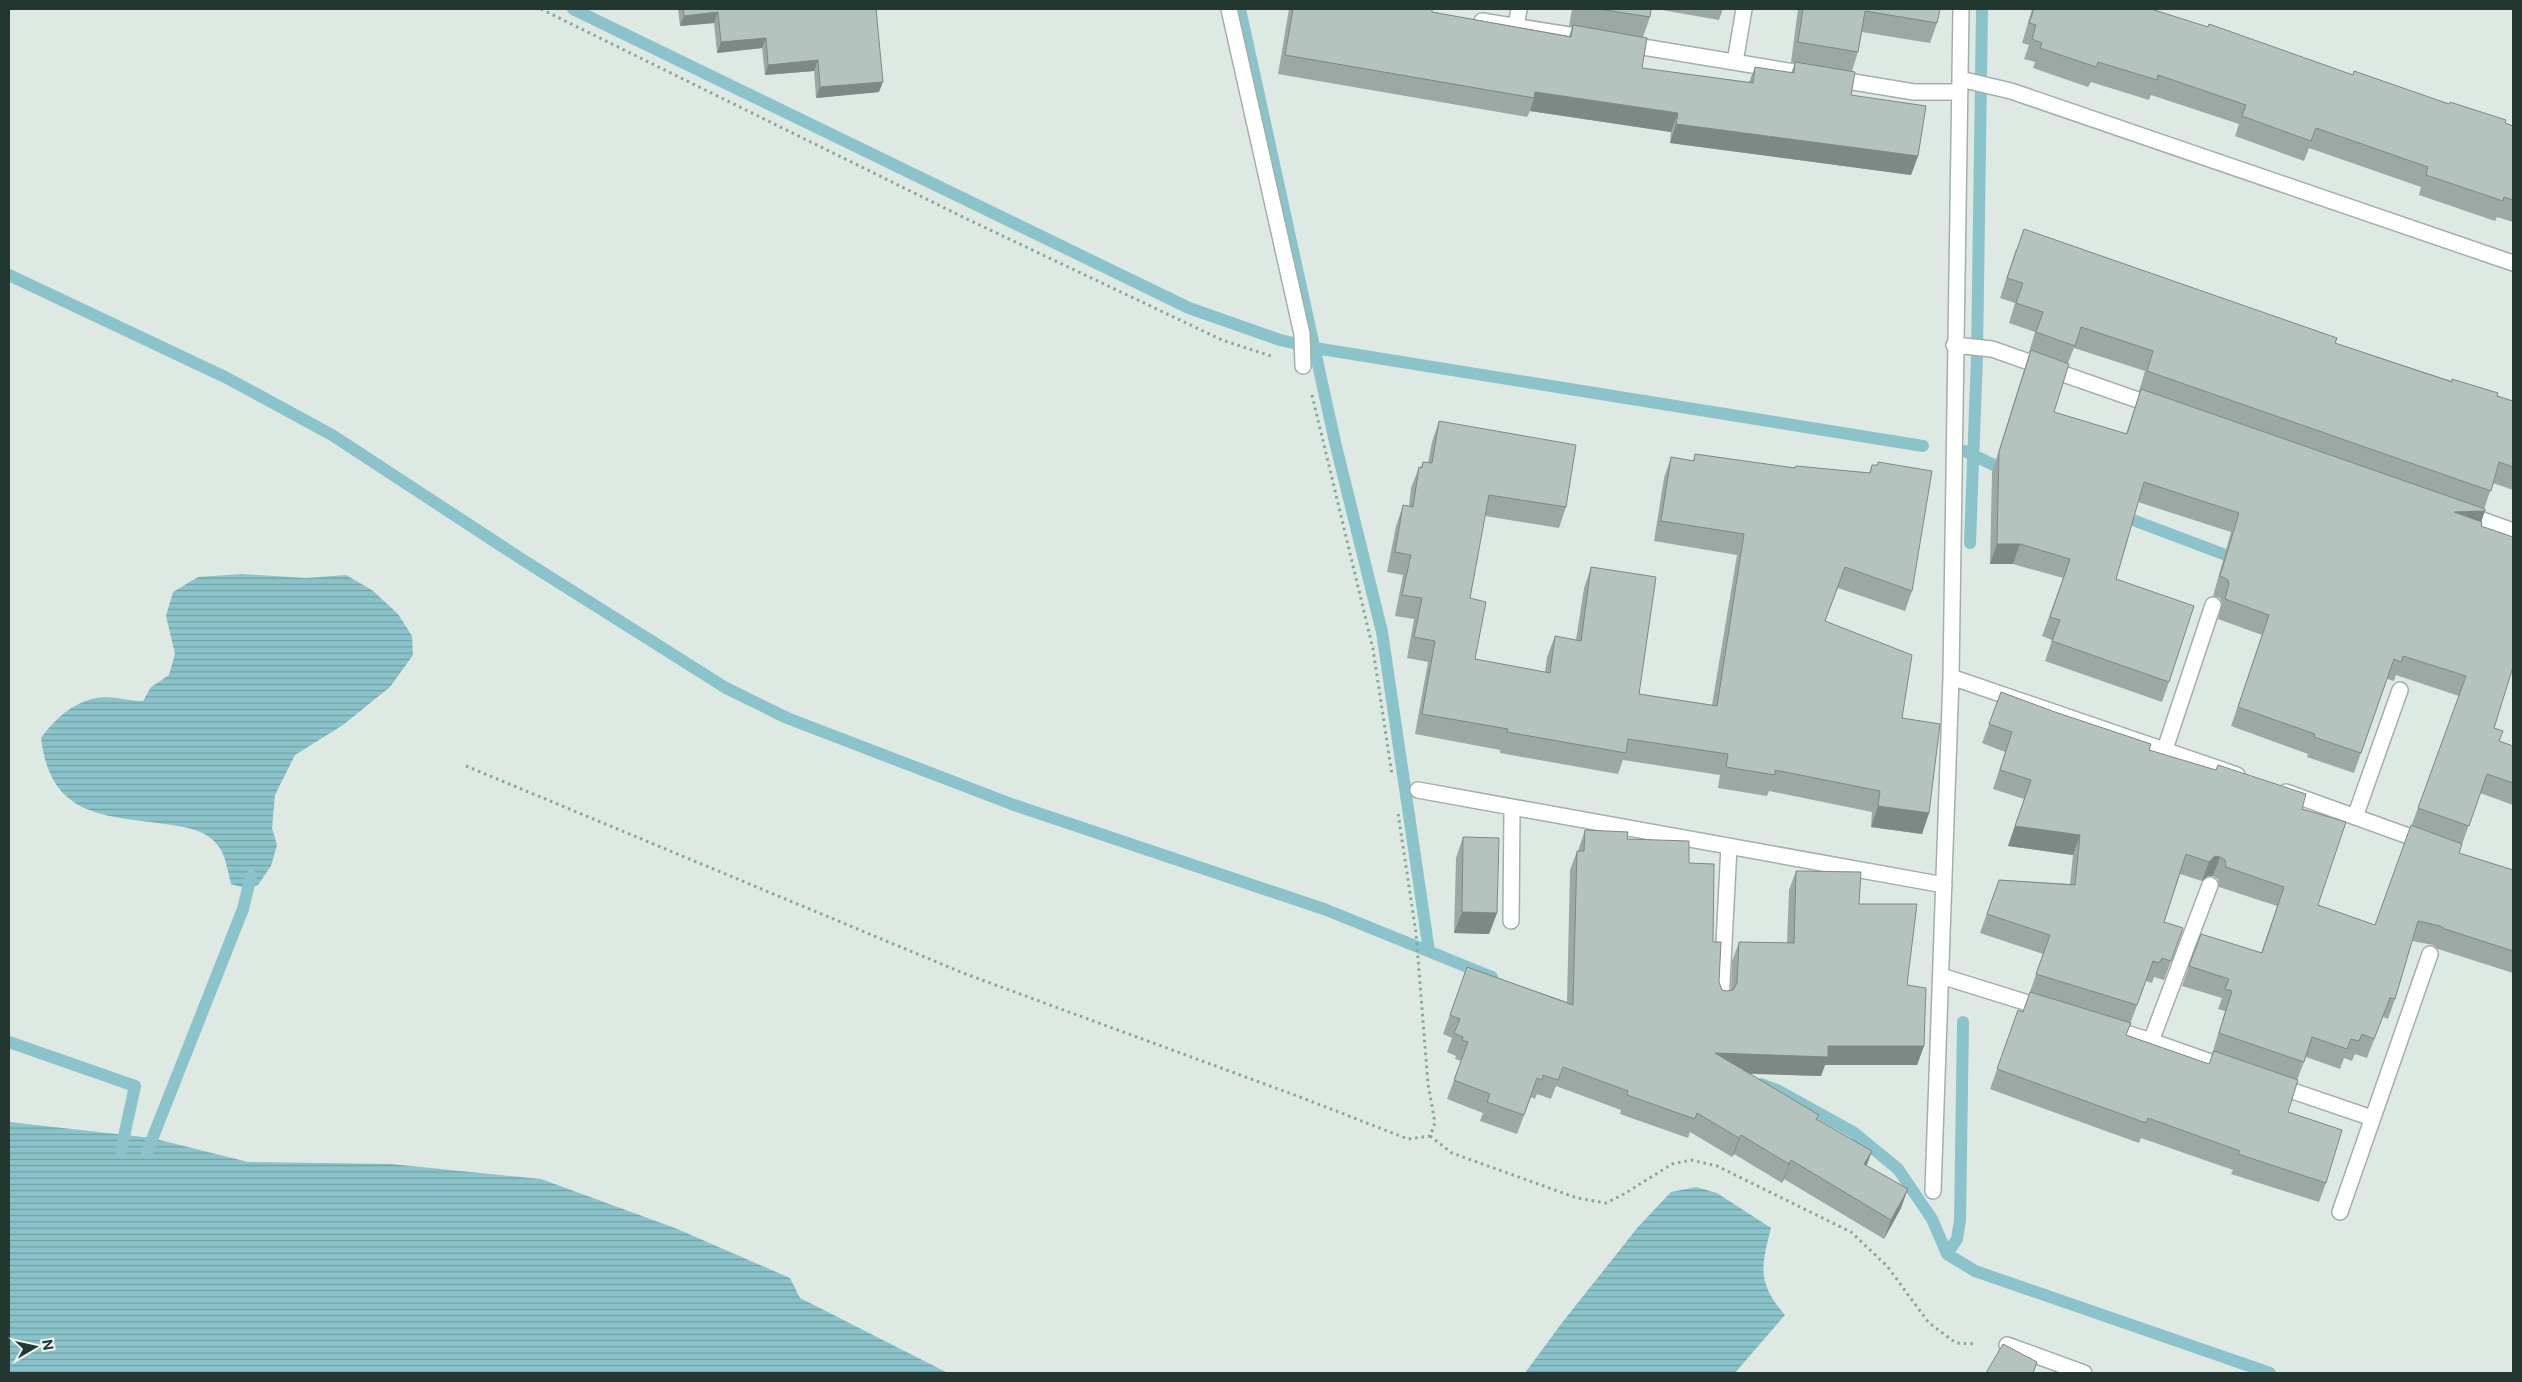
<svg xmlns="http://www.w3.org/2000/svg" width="2522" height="1382" font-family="'Public Sans',sans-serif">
	<defs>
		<pattern id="water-rules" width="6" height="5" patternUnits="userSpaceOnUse" patternTransform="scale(1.25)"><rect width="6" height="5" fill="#8bc3ca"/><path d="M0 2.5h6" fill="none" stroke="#719fa4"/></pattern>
	</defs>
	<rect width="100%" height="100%" fill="#dfe9e4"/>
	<path fill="url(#water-rules)" d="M242,574l64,4 40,-3 26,15 26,24 14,22 1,19 -23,32 -47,38 -48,30 -20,40 -3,33 5,17 -6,21 -13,19 -14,3 -13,-4c-3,-11 -5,-28 -12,-37 -11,-16 -29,-19 -47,-22 -66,-10 -121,-5 -131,-87 14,-19 31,-35 55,-40 14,-3 33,3 47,3l8,-14 18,-12 6,-21 -9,-38 7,-24 25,-15z
		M9,1122l143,16 96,24 143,2 150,15 134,49 115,50 10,20 148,75h-939z
		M1696,1187l21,6 54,35c-10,39 -14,55 14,87l-50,58h-210l36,-49 77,-97 33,-35z"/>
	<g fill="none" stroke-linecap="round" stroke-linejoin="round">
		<path stroke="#8bc3ca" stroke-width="12" d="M573,9l616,299 91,32 35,8 608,98
			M1240,9l95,433 47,190 47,319
			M9,275l218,103 105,57 191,125 203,128 61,30 227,87 310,104 168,68
			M1965,451l43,21
			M2117,514l122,46
			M1970,543l7,-187 5,-347
			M9,1042l126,44 -14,64
			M1761,1084l16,6 76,42 45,37 34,50 15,35 28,17 295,102
			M147,1152l96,-243 8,-33
			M1947,1254l10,-15 3,-19 3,-198"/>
		<g stroke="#a2b0aa" stroke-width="18">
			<path id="minor" d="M1229,9l73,325 1,32
				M1482,21l106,17
				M1516,27l3,-18
				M1625,44l187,31
				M1735,62l9,-53
				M1835,79l79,13h46
				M1960,79l51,12 502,172
				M1954,345l38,4 163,57
				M2463,513l50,18
				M1951,677l286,98
				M2165,749l48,-144
				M1418,790l526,95
				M2286,792l139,50
				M2355,817l45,-127
				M1511,921l1,-114
				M1941,976l103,32
				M1721,1001l8,-155
				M2107,1027l44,14 59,-156
				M2151,1041l77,27
				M2275,1085l97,33
				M1933,1191l18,-514 10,-668
				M2340,1212l90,-258
				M2007,1345l77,28"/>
		</g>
		<path stroke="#82aa9b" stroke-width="3" stroke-dasharray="2.5 4" stroke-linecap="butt" d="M541,9l426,210 255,121 49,16
			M1312,395l61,254 19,126
			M466,766l497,207 337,124 108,42 22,-3 5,-13 -7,-39 -12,-151 -18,-120
			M1430,1136l22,17 125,45 29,5 18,-9 48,-30 19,-4 26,6 134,66 36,34 42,57 27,20 20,1"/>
		<use href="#minor" stroke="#fff" stroke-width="15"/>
	</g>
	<path fill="#9ba8a3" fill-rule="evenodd" d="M678,9h198l3,83 -63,6 -2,-27 -49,4 -3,-27 -45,5 -3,-30 -34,3z
		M1289,9h143v3l137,24 3,-9 -3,-1 3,-17h79l-1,8 -7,20 -1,31 107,14 6,-15 36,6 4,-10 -4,-1 7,-53h142l-3,14 -7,20 -68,-11 -4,20 -6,19 -1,24 67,61 -7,19 -241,-32 1,-11 -141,-21 -3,6 -249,-43z
		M1656,9h67l-4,11z
		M2032,9h119l202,66 160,51v96l-16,-5 -2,4 -76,-26 2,-8 -112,-39 -5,13 -69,-25 4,-12 -88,-29 -2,5 -58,-18 -3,5 -55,-19 2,-6 -11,-3 5,-14 -7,-2z
		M2016,249l319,94 178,58v89l-20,-7 -9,26 -3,17 13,202 5,13 14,5v59l-33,-12 -21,60 54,17v103l-75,-24 -5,-4 -21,-4 -17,58 -7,20 -5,-2 -16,41 -12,-4 -3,7 -8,-3 -4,11 -34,-12 -9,23 -9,32 38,71 -7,19 -88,-28 2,-4 -92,-32 -2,5 -149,-54 28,-79 5,2 20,-58 -63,-21 12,-34 7,-19 71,4 3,-29 -65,-9 16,-47 -31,-10 12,-37 -23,-9 19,-51 301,117 16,96 57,20 84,-229 -63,-21 -2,6 -7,-2 -33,94 -47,-16 1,-3 -77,-28 31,-91 -44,-16 4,-16 -2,-5 -7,-2 18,-64 -93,-30 -22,77 53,103 -7,20 -117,-41 7,-21 -10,-4 21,-58 -50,-14h-23l2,-92 32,-102 6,-18h-1l6,-20 -26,-9 6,-20 -15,-5zM2074,348l71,23 -6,20h1l-14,43 -72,-22 14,-49zM2180,874l22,7 6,-5h5l5,3 1,8 58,19 -16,47 -60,-19 -19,52 40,12 -4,11 7,2 -16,53 -83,-29 20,-54 6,2 2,-6 10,3 19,-52 -19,-6z
		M1439,421l127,86 -7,21 -74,-12 -15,82 5,61 70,13 2,-15 8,-21 21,4 8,-52 7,-21 48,127 73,11 25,-150 -83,-14 10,-63 7,-21 22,4 2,-7 100,14 1,-2 73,7 3,-8h5l1,-3 34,129 -7,20 -67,-23 -13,33 77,97 27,95 -7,21 -51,-7 1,-15 -103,-21 -2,5 -49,-8 2,-13 -97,-15 -5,14 -118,-21v-3l-85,-16 13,-72 -21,-4 7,-39 -19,-3 8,-41 -16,-3 9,-46 7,-21 6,1 2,-18 8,-21h2l2,-5 5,1 4,-21z
		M1585,830l42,9 62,24 24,79 6,40 3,8 5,1 4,-1 1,-29 7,-19 48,1 2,-53 7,-19 63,33 48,81 17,61 -7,19h-92l-4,11 -71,-2 67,46 55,31 -6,15 35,42 -17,31 -100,-60 -2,4 -48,-29 -2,3 -42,-25 -2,6 -68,-24 1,-4 -65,-24 -5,13 -14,-5 -2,5 -4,-2 -14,37 -37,-13 3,-8 -36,-14 14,-38 -6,-2 1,-3 -9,-4 5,-14 -9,-4 24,-67 100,35 3,-132 7,-19h1z
		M1463,837l34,76 -8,21 -35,-1 2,-75z"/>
	<path fill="#7e8884" d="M718,12l-4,11 -34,3 4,-10z
		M766,38l-4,10 -45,5 4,-11z
		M818,60l-4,11 -49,4 3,-10z
		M883,82l-4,10 -63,6 4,-11z
		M1535,92l143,21 -7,19 -141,-21 4,-13z
		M1676,124l242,32 -7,19 -241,-32z
		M2485,511l-7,20 -24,-19z
		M1997,544h23l-7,20h-23z
		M1878,806l51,7 -7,21 -51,-7z
		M2015,826l65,9 -7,20 -65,-9z
		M2215,856l5,1 -7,19h-5l-6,5 7,-19z
		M1462,912l35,1 -8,21 -35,-1z
		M1828,1046h96l-7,19h-92l-4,11 -113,-4 7,-19z
		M1741,1135l-7,19 -2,3 7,-19z
		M1872,1151l-7,19 -1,-6z
		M1791,1160l-7,19 -2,4 7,-19z
		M1908,1189l-7,19 -17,31 7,-19z"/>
	<path fill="#b4c3bd" stroke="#7e8884" d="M683,9h193l7,73 -63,5 -2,-27 -50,5 -2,-27 -45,4 -3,-30 -34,4z
		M1293,9h139v3l139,25 2,-12 74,13 -5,30 111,15 2,-16 39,6 1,-11 60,10 -4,23 75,11 -8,50 -242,-32 2,-11 -143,-21 -1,6 -249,-43z
		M1599,9h52l-1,8z
		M1803,9h137l-3,14 -72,-12 -7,41 -60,-10z
		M2034,9h117l57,18 1,-3 144,51 1,-4 95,33 1,-2 56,18 -1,3 8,3v74l-9,-3 -1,4 -77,-26 2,-8 -112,-39 -5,13 -69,-25 4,-11 -88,-30 -1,5 -59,-18 -2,5 -56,-19 2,-5 -10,-4 4,-14 -7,-2z
		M2024,229l313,109 -2,5 117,39v-3l46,14 -1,3 16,5v66l-14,-5 -8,29 -344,-120 6,-20 -72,-24 -6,19 -39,-14 7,-20 -27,-9 7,-20 -16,-5z
		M2031,350l38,14 -15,48 73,22 14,-45 344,120v2l-31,1 28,10 -1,4 32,11v130l-19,61 9,3 -4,10 14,5v37l-26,-9 -18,52 -51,-18 48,-132 -63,-20 -2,6 -7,-3 -33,94 -47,-16 1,-3 -77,-27 31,-92 -44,-16 4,-16 -2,-4 -7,-3 19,-63 -95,-31 -28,97 78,27 -25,76 -117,-41 8,-21 -10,-3 20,-58 -50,-15h-23l2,-92z
		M1439,421l137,24 -10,62 -77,-12 -19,103 16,4 -11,57 75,14 5,-37 26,5 10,-74 65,10 -17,117 78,12 27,-172 -83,-13 10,-64 23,4 1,-7 100,14 1,-2 74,7 2,-8h6v-3l54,9 -20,120 -67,-24 -20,54 87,34 -10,63 38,6 -11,89 -51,-7 2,-15 -105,-21v5l-49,-8 2,-13 -100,-15 -2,14 -119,-21 1,-3 -86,-15 13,-73 -21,-4 8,-39 -20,-3 9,-40 -16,-3 8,-47 10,2 6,-40 3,1 1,-6 9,1z
		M2001,692l54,20 96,32 -2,6 67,20 2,-5 88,29 -4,15 44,13 -28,83 57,20 36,-100 51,19 -3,9 54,17v81l-68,-22 -5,-3 -22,-5 -23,78 -5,-1 -16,41 -12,-5 -3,7 -8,-2 -4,10 -35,-12 -8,25 -85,-29 13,-42 -7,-2 4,-10 -40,-13 12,-32 61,19 22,-66 -58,-20 -1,-7 -5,-3 -5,-1 -6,6 -23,-8 -22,68 19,6 -12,33 -9,-3 -3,5 -6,-2 -16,44 -101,-31 14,-39 -63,-21 12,-34 76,5 5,-50 -65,-9 16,-46 -31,-10 12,-38 -23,-8z
		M1585,830l43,2 -1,7 62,2v22l25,1 -1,78h8l-2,40 3,8 5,1 6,-1 4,-7 2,-41 55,1 2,-72 65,1 -2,32h58l-10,81 19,3 -2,58h-96v11l-113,-4 104,62 -3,4 56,32 -8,13 44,25 -17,31 -100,-60 -2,4 -48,-29 -2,3 -42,-25 -2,6 -68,-24 1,-4 -65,-24 -5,13 -15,-5 -1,5 -5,-2 -13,37 -37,-13 3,-8 -36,-14 14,-38 -6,-2 1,-3 -9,-4 6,-14 -10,-4 17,-48 106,38 4,-154h7z
		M1463,837l36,1 -2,75 -35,-1z
		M2030,992l101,31 -5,12 83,29 5,-13 84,29 -10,32 54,18 -16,53 -88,-29 2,-3 -92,-33 -2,5 -149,-54 21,-59 5,2z
		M2003,1344l34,18 -4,11h-47z"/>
	<rect width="2522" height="1382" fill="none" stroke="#213730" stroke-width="20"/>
	<g transform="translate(35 1347) rotate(81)" stroke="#eff6f2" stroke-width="4" paint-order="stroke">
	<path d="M0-4L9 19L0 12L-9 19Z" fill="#213730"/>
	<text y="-8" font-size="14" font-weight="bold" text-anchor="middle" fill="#213730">N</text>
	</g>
</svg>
